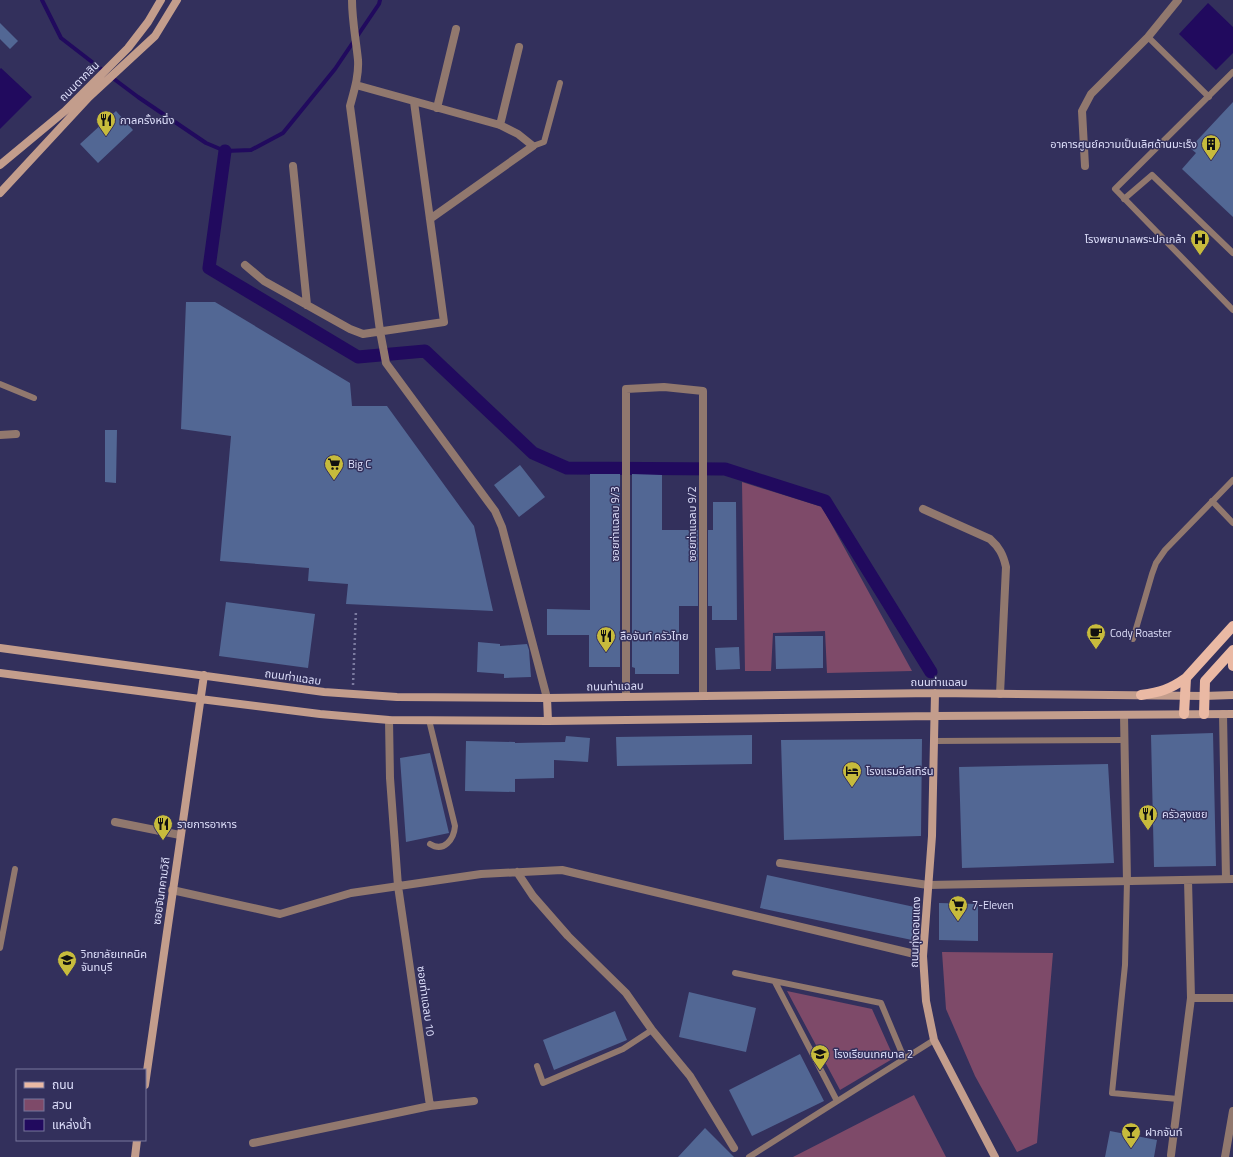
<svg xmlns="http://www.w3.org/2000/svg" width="1233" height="1157" font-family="'Titillium Web','Noto Sans Thai',sans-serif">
	<rect width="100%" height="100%" fill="#33305c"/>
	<path fill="#7e4a69" d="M742,482l80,25 90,164 -85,2 -2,-42 -52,2 -2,38h-26z
		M942,952l111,1 -16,190 -20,9 -42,-76 -29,-67z
		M787,991l85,18 22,49 -54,32z
		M914,1095l32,62h-153z"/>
	<path fill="#210a5e" d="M1208,3l25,24v26l-17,17 -37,-36z
		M1,68l31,29 -32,32v-60z"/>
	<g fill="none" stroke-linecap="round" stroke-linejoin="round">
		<path stroke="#210a5e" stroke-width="4" d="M42,0l19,38 44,34
			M110,76l28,21 68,46 19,8 26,-1 32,-17 52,-64 44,-65 1,-4"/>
		<path stroke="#210a5e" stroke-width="13" d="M225,151l-16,117 149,89 67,-6 108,102 34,15 158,1 100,32 106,171"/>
	</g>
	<path fill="#526794" d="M0,23l18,18 -8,8 -10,-10z
		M1233,102v115l-51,-48 14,-16 -6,-5z
		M116,111l17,19 -35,33 -18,-19z
		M186,302h29l135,81 2,23h35l87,120 19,85 -147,-7 2,-20 -40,-3 1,-13 -89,-7 11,-125 -50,-7z
		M105,430h12l-1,53 -11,-1z
		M520,465l25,32 -26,20 -25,-32z
		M590,474h30v193h-31v-32h-42v-26l43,1z
		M632,474l30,1v55h36v76h-19v68h-44v-6l-3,-1z
		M713,502h23l1,118h-25v-14h-4v-76h5z
		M226,602l89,12 -7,54 -89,-12z
		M775,636h48v32l-47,1z
		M478,642l22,2v2l27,-2 2,6 2,27 -27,1v-4l-27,-2z
		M739,647l1,22 -24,1 -1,-22z
		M1213,733l3,133 -62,1 -3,-132z
		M752,735v29l-135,2 -1,-29z
		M566,736l24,2 -2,24 -34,-2v18l-39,1v13l-50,-1 1,-50 49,1v1l50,-1z
		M922,739l-1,97 -137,4 -3,-100z
		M430,753l19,80 -43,9 -6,-84z
		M1108,764l6,99 -152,5 -3,-101z
		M767,875l152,33 -7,32 -152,-32z
		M939,903l39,1v37l-39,-1z
		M689,992l67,16 -10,44 -67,-15z
		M615,1011l12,29 -73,30 -11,-30z
		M800,1054l24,47 -72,35 -23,-46z
		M705,1128l29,29h-56z
		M1110,1131l47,9 -3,17h-49z"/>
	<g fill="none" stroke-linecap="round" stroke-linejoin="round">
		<path stroke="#7c7ba0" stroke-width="2.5" stroke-dasharray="2 3" stroke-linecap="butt" d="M353,685l3,-75"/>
		<path stroke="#91786e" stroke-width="6" d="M1148,37l61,60
			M1233,72l-118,117 118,121
			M533,146l11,-4 16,-59
			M1124,199l28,-24 81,78
			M0,384l34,14
			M1212,501l21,22
			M1133,639l19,-65 4,-11 9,-13 68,-70
			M429,720l26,106c-1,13 -11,27 -25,18
			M934,741l191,-1
			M1127,881l-2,84 -13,128 66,6
			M0,948l15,-79
			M735,973l146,30 23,55
			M775,982l62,119
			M537,1066l6,17 80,-34 29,-19
			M749,1157l185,-117"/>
		<path stroke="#91786e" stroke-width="8" d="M352,0c0,20 4,40 6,60 1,16 -4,31 -8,46l30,225 6,32 109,148 7,16 45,171
			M356,85l144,40 18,9 15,12 -103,73
			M437,108l19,-79
			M500,125l19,-78
			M293,166l14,139
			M1085,166l-3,-55 9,-17 57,-57 30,-37
			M245,265l19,16 86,48 13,5 81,-12 -30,-220
			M0,435l16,-1
			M923,509l67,30c9,8 13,15 16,28l-6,127
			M626,697v-308l38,-2 39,4v305
			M1223,714l3,165
			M1124,715l3,166
			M115,822l65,13
			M780,863l148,22 305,-6
			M517,872l16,24 35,40 58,57 26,37 38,46 44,72
			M1188,880l3,118h42
			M172,890l108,24 71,-21 130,-19 81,-4 361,86
			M430,1106l44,-5
			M253,1143l177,-37 -32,-220 -8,-108 -1,-58
			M1171,1155l20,-157
			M1225,1157l8,-46"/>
		<path stroke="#c39d8c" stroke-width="8" d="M0,165l65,-54 63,-63 20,-26 13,-22
			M0,193l89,-96 66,-61 22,-36
			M0,648l324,44 73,5 150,1 388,-5 269,3 29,-1
			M0,673l200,26 120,15 69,6 159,1 387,-5 298,-2
			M935,693l-3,143 -9,120 3,45 8,39 61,117
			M547,698l1,23
			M145,1085l59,-410
			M135,1157l2,-17"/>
		<path stroke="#eab9a4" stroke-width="10" d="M1233,655v11
			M1141,695c19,-3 28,-5 45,-17
			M1184,714l2,-36 47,-52
			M1204,714l1,-33 28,-31"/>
	</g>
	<defs>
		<g id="restaurant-pin" transform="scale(1)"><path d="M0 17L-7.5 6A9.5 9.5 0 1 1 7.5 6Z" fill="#c7bb3c" stroke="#33305c"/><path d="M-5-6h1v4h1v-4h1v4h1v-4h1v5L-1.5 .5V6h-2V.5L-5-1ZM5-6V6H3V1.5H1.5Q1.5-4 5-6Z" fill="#111"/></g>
		<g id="building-pin" transform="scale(1)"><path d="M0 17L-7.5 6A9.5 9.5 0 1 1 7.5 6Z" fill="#c7bb3c" stroke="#33305c"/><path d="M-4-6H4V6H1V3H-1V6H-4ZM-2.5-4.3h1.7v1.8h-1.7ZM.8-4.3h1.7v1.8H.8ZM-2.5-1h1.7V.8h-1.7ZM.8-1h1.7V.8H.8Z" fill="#111"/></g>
		<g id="hospital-pin" transform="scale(1)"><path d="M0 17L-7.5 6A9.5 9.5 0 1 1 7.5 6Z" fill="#c7bb3c" stroke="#33305c"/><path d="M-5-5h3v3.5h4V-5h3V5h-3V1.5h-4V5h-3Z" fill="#111"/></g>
		<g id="supermarket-pin" transform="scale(1)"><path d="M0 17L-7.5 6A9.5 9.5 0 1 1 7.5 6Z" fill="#c7bb3c" stroke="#33305c"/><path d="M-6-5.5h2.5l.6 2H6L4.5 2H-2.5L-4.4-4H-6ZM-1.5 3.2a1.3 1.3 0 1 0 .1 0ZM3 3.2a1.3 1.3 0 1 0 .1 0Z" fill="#111"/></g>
		<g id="cafe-pin" transform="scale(1)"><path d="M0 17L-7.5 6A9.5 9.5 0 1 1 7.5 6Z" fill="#c7bb3c" stroke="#33305c"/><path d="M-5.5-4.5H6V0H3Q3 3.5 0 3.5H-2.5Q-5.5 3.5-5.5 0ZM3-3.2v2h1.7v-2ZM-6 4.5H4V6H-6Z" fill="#111"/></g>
		<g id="hotel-pin" transform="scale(1)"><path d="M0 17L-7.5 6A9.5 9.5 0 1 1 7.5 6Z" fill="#c7bb3c" stroke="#33305c"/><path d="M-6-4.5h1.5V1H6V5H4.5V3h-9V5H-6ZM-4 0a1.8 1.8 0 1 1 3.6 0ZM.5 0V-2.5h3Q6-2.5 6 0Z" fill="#111"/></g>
		<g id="university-pin" transform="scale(1)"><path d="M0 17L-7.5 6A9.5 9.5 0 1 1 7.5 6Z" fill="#c7bb3c" stroke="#33305c"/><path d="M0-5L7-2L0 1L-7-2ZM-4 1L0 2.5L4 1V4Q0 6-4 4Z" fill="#111"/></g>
		<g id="school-pin" transform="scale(1)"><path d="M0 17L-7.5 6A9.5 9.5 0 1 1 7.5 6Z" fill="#c7bb3c" stroke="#33305c"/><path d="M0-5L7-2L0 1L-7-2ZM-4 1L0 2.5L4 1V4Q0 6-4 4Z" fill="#111"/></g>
		<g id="bar-pin" transform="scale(1)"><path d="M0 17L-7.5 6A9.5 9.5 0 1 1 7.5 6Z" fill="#c7bb3c" stroke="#33305c"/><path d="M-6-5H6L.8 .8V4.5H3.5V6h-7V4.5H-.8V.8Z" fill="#111"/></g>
	</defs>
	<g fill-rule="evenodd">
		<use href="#restaurant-pin" x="106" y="120"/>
		<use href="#building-pin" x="1211" y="144"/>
		<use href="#hospital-pin" x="1200" y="239"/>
		<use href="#supermarket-pin" x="334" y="464"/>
		<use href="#cafe-pin" x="1096" y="633"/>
		<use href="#restaurant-pin" x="606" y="636"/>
		<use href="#hotel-pin" x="852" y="771"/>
		<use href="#restaurant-pin" x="1148" y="814"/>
		<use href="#restaurant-pin" x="163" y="824"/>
		<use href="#supermarket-pin" x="958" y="905"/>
		<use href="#university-pin" x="67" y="960"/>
		<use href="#school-pin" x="820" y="1054"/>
		<use href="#bar-pin" x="1131" y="1132"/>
	</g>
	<g text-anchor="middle" stroke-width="3" stroke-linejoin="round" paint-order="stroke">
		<g font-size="11" fill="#dfe0fc" stroke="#33305c">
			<text transform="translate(79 81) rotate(-45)" y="4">ถนนตากสิน</text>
			<text transform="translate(615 524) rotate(-90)" y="4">ซอยท่าแฉลบ 9/3</text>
			<text transform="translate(692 524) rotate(-90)" y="4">ซอยท่าแฉลบ 9/2</text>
			<text transform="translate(293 677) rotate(8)" y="4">ถนนท่าแฉลบ</text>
			<text x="939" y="686">ถนนท่าแฉลบ</text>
			<text transform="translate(615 686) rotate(-1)" y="4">ถนนท่าแฉลบ</text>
			<text transform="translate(161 891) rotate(-82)" y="4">ซอยจันทคามวิถี</text>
			<text transform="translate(915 932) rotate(-88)" y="4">ถนนทุ่งดอนแดง</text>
			<text transform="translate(426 1001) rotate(82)" y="4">ซอยท่าแฉลบ 10</text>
		</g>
		<g font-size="11" fill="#dfe0fc" stroke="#33305c" text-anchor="start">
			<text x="120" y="124">กาลครั้งหนึ่ง</text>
			<text x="1197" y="148" text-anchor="end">อาคารศูนย์ความเป็นเลิศด้านมะเร็ง</text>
			<text x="1186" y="243" text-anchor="end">โรงพยาบาลพระปกเกล้า</text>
			<text x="348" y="468">Big C</text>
			<text x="1110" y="637">Cody Roaster</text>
			<text x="620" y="640">ลือจันท์ ครัวไทย</text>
			<text x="866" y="775">โรงแรมอีสเทิร์น</text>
			<text x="1162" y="818">ครัวลุงเชย</text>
			<text x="177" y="828">รายการอาหาร</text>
			<text x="972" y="909">7-Eleven</text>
			<text x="81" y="958">วิทยาลัยเทคนิค<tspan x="81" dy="13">จันทบุรี</tspan></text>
			<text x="834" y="1058">โรงเรียนเทศบาล 2</text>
			<text x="1145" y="1136">ฝากจันท์</text>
		</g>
	</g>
	<rect x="16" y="1069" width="130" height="72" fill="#33305c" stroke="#78769c"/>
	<rect x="24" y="1082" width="20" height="6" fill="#eab9a4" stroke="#78769c"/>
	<text x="52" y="1089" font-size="12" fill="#dfe0fc">ถนน</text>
	<rect x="24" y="1099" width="20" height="12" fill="#7e4a69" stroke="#78769c"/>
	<text x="52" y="1109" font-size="12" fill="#dfe0fc">สวน</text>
	<rect x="24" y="1119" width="20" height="12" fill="#210a5e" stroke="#78769c"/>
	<text x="52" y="1129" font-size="12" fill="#dfe0fc">แหล่งน้ำ</text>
</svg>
